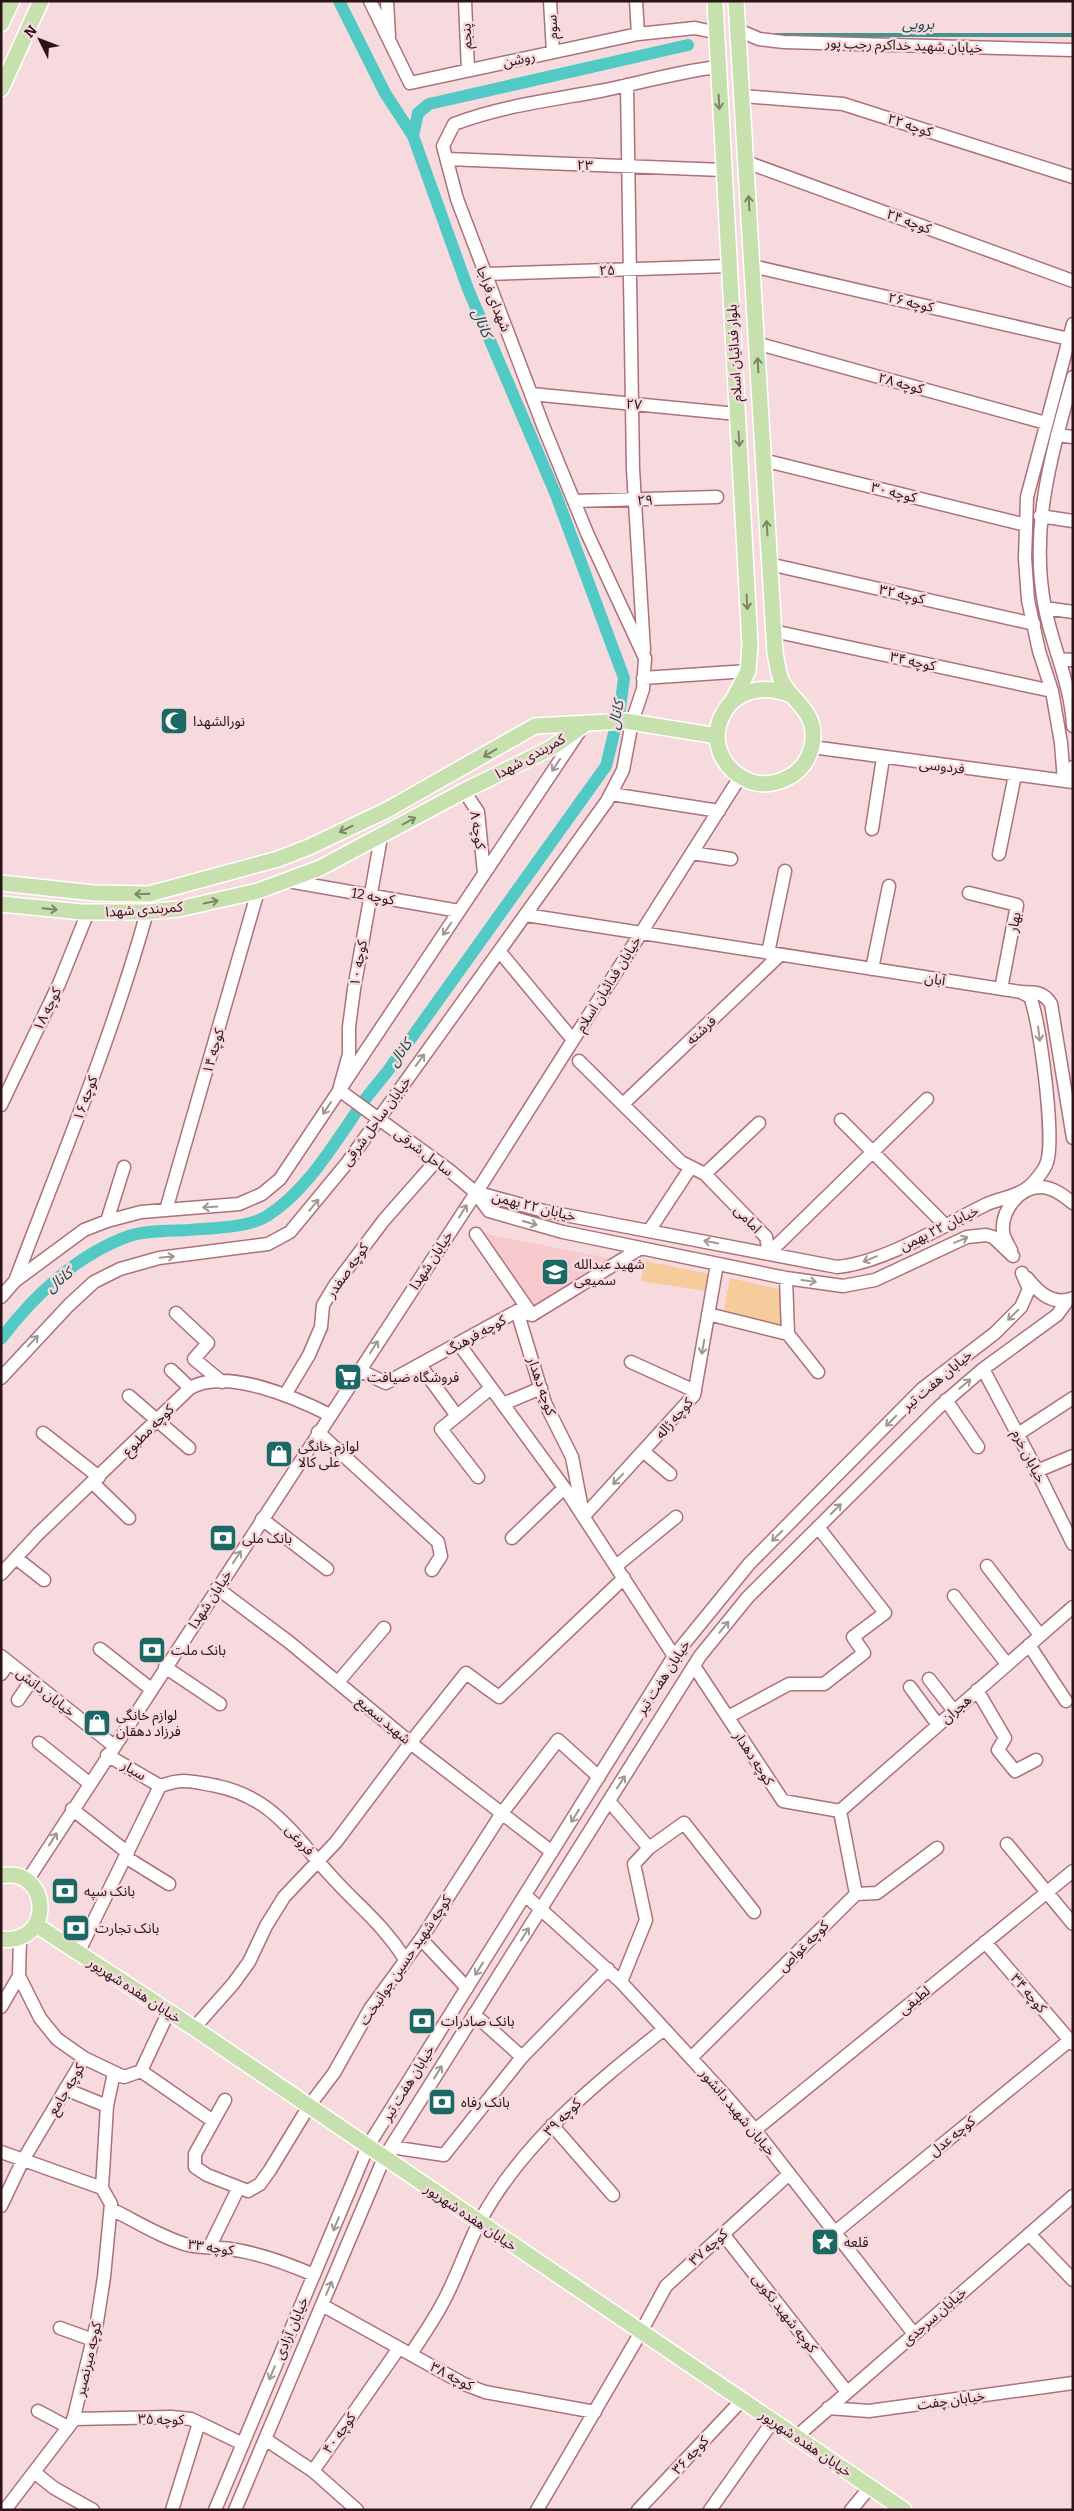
<svg xmlns="http://www.w3.org/2000/svg" width="1074" height="2511" font-family="Bitter,'Noto Sans Arabic',serif">
	<rect width="100%" height="100%" fill="#f6dadd"/>
	<path fill="#f6c9cd" d="M481,1233l132,26 -79,51z"/>
	<path fill="#f6cc9c" d="M645,1261l64,13 -3,17 -65,-10z
		M730,1278l53,12 -2,36 -57,-16z"/>
	<g fill="none" stroke-linecap="round" stroke-linejoin="round">
		<path stroke="#469391" stroke-width="4" d="M776,35h297"/>
		<path stroke="#51cac5" stroke-width="12" d="M339,1l46,92 28,43
			M1,1339c32,-43 77,-85 128,-103 18,-6 42,-5 60,-6 22,-2 59,-2 78,-14 38,-24 63,-66 88,-102 9,-15 21,-28 32,-42l219,-306 14,-57 4,-31 -68,-183 -88,-206 -55,-153 5,-23 11,-9 259,-59"/>
		<g stroke="#ad7179" stroke-width="15">
			<path id="minor" d="M370,1l40,82 228,-49 57,-6 23,5
				M387,1l2,35
				M465,1l3,69
				M550,1l3,51
				M636,1l2,33
				M738,30l21,9 25,3 289,8
				M627,85l6,384 11,181
				M743,96l100,8 230,73
				M447,159l276,11
				M746,162l327,119
				M752,266l317,73
				M486,274l243,-8
				M756,343l290,80
				M1073,377c-21,76 -44,151 -28,231 8,41 26,76 28,118
				M531,394l206,20
				M1057,435l16,2
				M763,460l263,65
				M574,501l143,-4
				M1040,516l33,5
				M769,564l265,60
				M1045,608l28,4
				M773,631l279,60
				M1059,659l14,1
				M643,678l105,-7
				M812,747l261,35
				M1064,781l-3,-38 -9,-52 -13,-40 -11,-51 -3,-42 2,-61 46,-173
				M1072,782l1,-15
				M464,791l14,21 6,61
				M611,794l108,17
				M872,829l11,-71
				M381,837l-27,152 -5,38v27l-10,36 110,80 26,22 14,19 74,21 223,46 57,8 32,-6 92,-43 19,-2 7,2 20,19
				M692,853l39,6
				M999,854l16,-79
				M288,881l171,30
				M969,893l48,12 -16,84
				M500,952l73,88
				M768,953l17,-82
				M872,969l17,-83
				M1021,992c14,0 23,0 30,12l22,134
				M579,1061l102,101 24,12 61,63 3,16 158,-154
				M623,1104l157,-149
				M1,1105l58,-121 29,-72
				M841,1120l104,105
				M705,1174l54,-51
				M475,1192l69,19 293,56c47,-4 107,-42 150,-63 12,-5 29,-8 39,-15 7,-5 19,-19 21,-27 8,-24 -7,-142 -17,-165l-9,-5 -495,-77
				M166,1210l92,-319
				M107,1221l17,-54
				M649,1231l42,-64
				M476,1234l56,81
				M1011,1250c-3,-5 -7,-12 -8,-18 -2,-21 16,-46 39,-45 12,1 22,9 31,16
				M786,1278l2,56 30,38
				M1027,1278c12,15 26,28 46,20
				M15,1281c46,-122 97,-243 132,-369
				M1,1297l14,-16 69,-51 23,-9 34,-9 98,-8 23,-10 18,-15 301,-450
				M517,1311l28,92 27,54 10,52
				M176,1313l32,30 -14,16 28,23
				M708,1314l80,20
				M459,1344l109,149 106,163
				M631,1362l64,29
				M420,1365l37,51
				M983,1369l51,96 39,79
				M171,1370l19,18
				M359,1370l27,13 131,-72 15,4 109,-67
				M1,1378l68,-73 25,-23 26,-13 39,-11 109,-14 22,-12 57,-69 260,-362 16,-31 9,-48 11,-33 2,-31 -58,-125 -43,-105 -87,-229 -14,-53 11,-22c47,-18 97,-24 146,-33 40,-8 77,-19 117,-24
				M285,1395l24,-40 12,-28 2,-22 12,-20 49,-65 52,-59
				M129,1396l60,52
				M946,1400l32,47
				M503,1404l38,-16
				M318,1432l120,110 3,14 -9,14
				M43,1433l56,44
				M1018,1434l55,-36
				M644,1452l26,22
				M1037,1471l36,-15
				M478,1477l-37,-48 50,-41
				M93,1483l36,35
				M584,1516l110,-121 23,-131
				M262,1519l65,50
				M512,1538l52,-50
				M16,1558l28,22
				M616,1566l60,-49
				M987,1566l53,69
				M1,1574l37,-40 152,-146c36,-21 106,10 140,27
				M217,1588l72,54 128,106 135,104
				M954,1596l53,68
				M1029,1645l37,56
				M100,1649l51,40
				M1,1656l113,90
				M694,1666l89,135 57,10
				M165,1667l55,37
				M1,1674l8,-11
				M929,1679l25,32
				M338,1682l46,-54
				M910,1687l28,38
				M977,1690l28,48 -7,12 17,21 21,-11
				M18,1700l13,-19
				M728,1717l61,-33h35l40,-31 -11,-16 32,-24 -67,-86
				M39,1743l50,40
				M107,1755l53,31
				M160,1786c23,-8 29,-5 52,-1 61,11 81,50 120,92 27,30 50,46 73,82
				M609,1801l40,47
				M72,1809l56,44
				M840,1811l233,-204
				M1007,1844l66,80
				M127,1858l42,26
				M27,1881l456,-699 257,-405
				M856,1894l21,-1 60,-45
				M525,1895l96,87 103,112 31,36 159,204
				M421,1939l46,49
				M985,1942l88,102
				M78,1953l82,-167
				M621,1982l25,-62 -12,-56 15,-16 35,-25 70,89
				M1,2007l18,-31 1,-38
				M474,2014l48,43
				M194,2028l39,-44 16,-22 17,-36 18,-29 52,-55 75,-100 55,-69 33,24 125,-119
				M84,2058l40,19 17,-6 28,-60
				M691,2058l165,-164 -16,-83
				M141,2071l72,50
				M65,2089l42,17
				M225,2100l-30,54v13l12,8 41,16 12,-7 10,-14 39,-64 25,-33 36,-64 51,-70 81,-126 56,-73 41,37
				M552,2125l61,70
				M755,2130l318,-259
				M391,2147l53,8 78,-98 86,-88
				M1,2152l101,36 5,-82 7,-33
				M1,2206l22,-46 61,-102 -27,-19 -17,-21 -21,-42
				M111,2209c25,12 49,28 77,36 12,3 28,2 42,4 29,4 56,14 84,26
				M834,2233l236,-193
				M723,2234l124,158
				M1029,2234l44,46
				M210,2246l28,-57
				M322,2305l142,79 21,8 110,20
				M60,2328l33,12
				M411,2354c10,-16 21,-31 30,-48 15,-26 24,-56 38,-83 42,-80 116,-139 185,-194
				M828,2408l41,3 204,-28
				M38,2411l30,16
				M73,2419l98,-2 20,2 52,25
				M796,2437l277,-241
				M265,2439l48,32
				M34,2472l20,16 39,22
				M5,2510l68,-89 24,-99 7,-45 7,-73 -9,-16
				M172,2510l27,-87
				M215,2510l153,-364 306,-490 75,-92 173,-175 73,-56 26,-26 8,-18 -7,-16
				M235,2510l149,-352 316,-502 48,-59 191,-190 44,-38 74,-54 11,-15
				M357,2510l-44,-39 86,-123
				M537,2510l104,-178 25,-46 123,-112
				M638,2510l104,-110
				M710,2510l63,-89
				M851,2510l19,-23"/>
		</g>
		<g stroke="#fff" stroke-width="18">
			<path id="major" d="M715,1l35,644 -2,26 -15,29
				M736,1l39,652c2,9 3,21 7,29 10,18 30,28 31,51 1,17 -8,36 -24,44 -12,7 -28,9 -40,4 -61,-27 -27,-114 42,-86
				M1,24l11,-23
				M1,89l40,-88
				M1,883l93,10 55,1 129,-35 31,-12 78,-37 148,-84 90,-5 92,15
				M1,904l81,8h65l32,-3 79,-18 62,-23 144,-77 87,-43 33,-23
				M1,1876c50,-10 54,70 0,63
				M36,1925l158,103 710,482"/>
		</g>
		<use href="#minor" stroke="#fff" stroke-width="12"/>
		<use href="#major" stroke="#c6e1ad" stroke-width="15"/>
	</g>
	<defs><path id="oneway-shaft" d="M-6 0H5M1.5-3L5.5 0L1.5 3" fill="none" stroke-width="1.6" stroke-linecap="round" stroke-linejoin="round" transform="scale(1.25)"/></defs>
	<g stroke="#80846a">
		<use href="#oneway-shaft" transform="translate(719 102) rotate(87)"/>
		<use href="#oneway-shaft" transform="translate(749 203) rotate(-93)"/>
		<use href="#oneway-shaft" transform="translate(758 365) rotate(-93)"/>
		<use href="#oneway-shaft" transform="translate(739 439) rotate(87)"/>
		<use href="#oneway-shaft" transform="translate(767 528) rotate(-94)"/>
		<use href="#oneway-shaft" transform="translate(747 602) rotate(87)"/>
		<use href="#oneway-shaft" transform="translate(490 753) rotate(149)"/>
		<use href="#oneway-shaft" transform="translate(409 821) rotate(-28)"/>
		<use href="#oneway-shaft" transform="translate(346 829) rotate(154)"/>
		<use href="#oneway-shaft" transform="translate(142 894) rotate(178)"/>
		<use href="#oneway-shaft" transform="translate(211 902) rotate(-12)"/>
		<use href="#oneway-shaft" transform="translate(50 909) rotate(6)"/>
	</g>
	<g stroke="#a09597">
		<use href="#oneway-shaft" transform="translate(556 765) rotate(124)"/>
		<use href="#oneway-shaft" transform="translate(447 929) rotate(124)"/>
		<use href="#oneway-shaft" transform="translate(1039 1034) rotate(83)"/>
		<use href="#oneway-shaft" transform="translate(420 1060) rotate(-54)"/>
		<use href="#oneway-shaft" transform="translate(327 1108) rotate(124)"/>
		<use href="#oneway-shaft" transform="translate(314 1205) rotate(-51)"/>
		<use href="#oneway-shaft" transform="translate(210 1207) rotate(176)"/>
		<use href="#oneway-shaft" transform="translate(463 1211) rotate(-58)"/>
		<use href="#oneway-shaft" transform="translate(530 1223) rotate(16)"/>
		<use href="#oneway-shaft" transform="translate(961 1240) rotate(-23)"/>
		<use href="#oneway-shaft" transform="translate(711 1242) rotate(-169)"/>
		<use href="#oneway-shaft" transform="translate(167 1257) rotate(-6)"/>
		<use href="#oneway-shaft" transform="translate(870 1259) rotate(158)"/>
		<use href="#oneway-shaft" transform="translate(809 1281) rotate(8)"/>
		<use href="#oneway-shaft" transform="translate(1013 1315) rotate(135)"/>
		<use href="#oneway-shaft" transform="translate(33 1341) rotate(-46)"/>
		<use href="#oneway-shaft" transform="translate(374 1347) rotate(-57)"/>
		<use href="#oneway-shaft" transform="translate(703 1347) rotate(100)"/>
		<use href="#oneway-shaft" transform="translate(965 1384) rotate(-40)"/>
		<use href="#oneway-shaft" transform="translate(891 1421) rotate(135)"/>
		<use href="#oneway-shaft" transform="translate(618 1479) rotate(134)"/>
		<use href="#oneway-shaft" transform="translate(836 1509) rotate(-45)"/>
		<use href="#oneway-shaft" transform="translate(777 1536) rotate(135)"/>
		<use href="#oneway-shaft" transform="translate(237 1557) rotate(-57)"/>
		<use href="#oneway-shaft" transform="translate(724 1627) rotate(-51)"/>
		<use href="#oneway-shaft" transform="translate(621 1782) rotate(-58)"/>
		<use href="#oneway-shaft" transform="translate(575 1816) rotate(122)"/>
		<use href="#oneway-shaft" transform="translate(53 1839) rotate(-58)"/>
		<use href="#oneway-shaft" transform="translate(525 1934) rotate(-58)"/>
		<use href="#oneway-shaft" transform="translate(479 1969) rotate(122)"/>
		<use href="#oneway-shaft" transform="translate(438 2072) rotate(-58)"/>
		<use href="#oneway-shaft" transform="translate(336 2224) rotate(113)"/>
		<use href="#oneway-shaft" transform="translate(329 2288) rotate(-67)"/>
		<use href="#oneway-shaft" transform="translate(272 2373) rotate(113)"/>
	</g>
	<defs>
		<g id="mosque-square" transform="scale(1.4375)"><rect x="-9" y="-9" width="18" height="18" rx="4" fill="#1c6865" stroke="#f6dadd"/><path d="M3.5-4.9A6 6 0 1 0 3.5 4.9A5 5 0 1 1 3.5-4.9Z" fill="#fff"/></g>
		<g id="school-square" transform="scale(1.4375)"><rect x="-9" y="-9" width="18" height="18" rx="4" fill="#1c6865" stroke="#f6dadd"/><path d="M0-5L7-2L0 1L-7-2ZM-4 1L0 2.5L4 1V4Q0 6-4 4Z" fill="#fff"/></g>
		<g id="supermarket-square" transform="scale(1.4375)"><rect x="-9" y="-9" width="18" height="18" rx="4" fill="#1c6865" stroke="#f6dadd"/><path d="M-6-5.5h2.5l.6 2H6L4.5 2H-2.5L-4.4-4H-6ZM-1.5 3.2a1.3 1.3 0 1 0 .1 0ZM3 3.2a1.3 1.3 0 1 0 .1 0Z" fill="#fff"/></g>
		<g id="shop-square" transform="scale(1.4375)"><rect x="-9" y="-9" width="18" height="18" rx="4" fill="#1c6865" stroke="#f6dadd"/><path d="M-5-2.5h2.3a2.7 3.5 0 0 1 5.4 0H5L5.5 6h-11ZM-1.5-2.5h3a1.5 2.3 0 0 0-3 0Z" fill="#fff"/></g>
		<g id="bank-square" transform="scale(1.4375)"><rect x="-9" y="-9" width="18" height="18" rx="4" fill="#1c6865" stroke="#f6dadd"/><path d="M-6-4H6V4H-6ZM0-2.3a2.3 2.3 0 1 0 0 4.6a2.3 2.3 0 1 0 0-4.6Z" fill="#fff"/></g>
		<g id="sight-square" transform="scale(1.4375)"><rect x="-9" y="-9" width="18" height="18" rx="4" fill="#1c6865" stroke="#f6dadd"/><path d="M0-6L1.8-2.2L6-1.7L2.9 1.2L3.7 5.4L0 3.3L-3.7 5.4L-2.9 1.2L-6-1.7L-1.8-2.2Z" fill="#fff"/></g>
	</defs>
	<g fill-rule="evenodd">
		<use href="#mosque-square" x="174" y="721"/>
		<use href="#school-square" x="555" y="1272"/>
		<use href="#supermarket-square" x="348" y="1377"/>
		<use href="#shop-square" x="279" y="1454"/>
		<use href="#bank-square" x="223" y="1538"/>
		<use href="#bank-square" x="152" y="1650"/>
		<use href="#shop-square" x="97" y="1723"/>
		<use href="#bank-square" x="65" y="1891"/>
		<use href="#bank-square" x="76" y="1928"/>
		<use href="#bank-square" x="422" y="2021"/>
		<use href="#bank-square" x="442" y="2102"/>
		<use href="#sight-square" x="825" y="2242"/>
	</g>
	<g text-anchor="middle" stroke-width="5" stroke-linejoin="round" paint-order="stroke">
		<g font-size="14" fill="#2b1317" stroke="#f6dadd">
			<text transform="translate(552 27) rotate(-93)" y="5">سوم</text>
			<text transform="translate(466 36) rotate(-92)" y="5">پنجم</text>
			<text transform="translate(904 45) rotate(2)" y="5">خیابان شهید خداکرم رجب پور</text>
			<text transform="translate(519 59) rotate(-12)" y="5">روشن</text>
			<text transform="translate(910 125) rotate(18)" y="5">کوچه ۲۲</text>
			<text transform="translate(585 165) rotate(2)" y="5">۲۳</text>
			<text transform="translate(909 221) rotate(20)" y="5">کوچه ۲۴</text>
			<text transform="translate(607 270) rotate(-2)" y="5">۲۵</text>
			<text transform="translate(494 299) rotate(68)" y="5">شهدای فراجا</text>
			<text transform="translate(911 302) rotate(13)" y="5">کوچه ۲۶</text>
			<text transform="translate(734 353) rotate(-93)" y="5">بلوار فدائیان اسلام</text>
			<text transform="translate(901 383) rotate(15)" y="5">کوچه ۲۸</text>
			<text transform="translate(634 404) rotate(5)" y="5">۲۷</text>
			<text transform="translate(894 492) rotate(14)" y="5">کوچه ۳۰</text>
			<text transform="translate(645 500) rotate(-2)" y="5">۲۹</text>
			<text transform="translate(902 594) rotate(13)" y="5">کوچه ۳۲</text>
			<text transform="translate(913 661) rotate(12)" y="5">کوچه ۳۴</text>
			<text transform="translate(530 756) rotate(-29)" y="5">کمربندی شهدا</text>
			<text transform="translate(942 766) rotate(7)" y="5">فردوسی</text>
			<text transform="translate(478 830) rotate(81)" y="5">کوچه ۸</text>
			<text transform="translate(373 896) rotate(10)" y="5">کوچه 12</text>
			<text transform="translate(144 909) rotate(-4)" y="5">کمربندی شهدا</text>
			<text transform="translate(1014 922) rotate(-79)" y="5">بهار</text>
			<text transform="translate(358 963) rotate(-80)" y="5">کوچه ۱۰</text>
			<text transform="translate(935 979) rotate(9)" y="5">آبان</text>
			<text transform="translate(608 984) rotate(-58)" y="5">خیابان فدائیان اسلام</text>
			<text transform="translate(47 1009) rotate(-64)" y="5">کوچه ۱۸</text>
			<text transform="translate(701 1030) rotate(-43)" y="5">فرشته</text>
			<text transform="translate(213 1051) rotate(-74)" y="5">کوچه ۱۴</text>
			<text transform="translate(85 1098) rotate(-70)" y="5">کوچه ۱۶</text>
			<text transform="translate(376 1121) rotate(-54)" y="5">خیابان ساحل شرقی</text>
			<text transform="translate(424 1152) rotate(37)" y="5">ساحل شرقی</text>
			<text transform="translate(534 1206) rotate(14)" y="5">خیابان ۲۲ بهمن</text>
			<text transform="translate(748 1219) rotate(46)" y="5">امامی</text>
			<text transform="translate(939 1228) rotate(-26)" y="5">خیابان ۲۲ بهمن</text>
			<text transform="translate(431 1260) rotate(-57)" y="5">خیابان شهدا</text>
			<text transform="translate(347 1270) rotate(-55)" y="5">کوچه صفدر</text>
			<text transform="translate(475 1335) rotate(-29)" y="5">کوچه فرهنگ</text>
			<text transform="translate(937 1380) rotate(-40)" y="5">خیابان هفت تیر</text>
			<text transform="translate(542 1386) rotate(71)" y="5">کوچه دهدار</text>
			<text transform="translate(674 1418) rotate(-49)" y="5">کوچه ژاله</text>
			<text transform="translate(148 1430) rotate(-45)" y="5">کوچه مطبوع</text>
			<text transform="translate(1029 1456) rotate(63)" y="5">خیابان خرم</text>
			<text transform="translate(210 1599) rotate(-57)" y="5">خیابان شهدا</text>
			<text transform="translate(663 1677) rotate(-57)" y="5">خیابان هفت تیر</text>
			<text transform="translate(46 1692) rotate(38)" y="5">خیابان دانش</text>
			<text transform="translate(956 1709) rotate(-41)" y="5">هجران</text>
			<text transform="translate(384 1720) rotate(40)" y="5">شهید سمیع</text>
			<text transform="translate(754 1758) rotate(57)" y="5">کوچه دهدار</text>
			<text transform="translate(134 1770) rotate(30)" y="5">سیار</text>
			<text transform="translate(300 1840) rotate(48)" y="5">فروغی</text>
			<text transform="translate(803 1946) rotate(-45)" y="5">کوچه غواص</text>
			<text transform="translate(405 1960) rotate(-56)" y="5">کوچه شهید حسین جوانبخت</text>
			<text transform="translate(135 1990) rotate(33)" y="5">خیابان هفده شهریور</text>
			<text transform="translate(1029 1993) rotate(49)" y="5">کوچه ۳۴</text>
			<text transform="translate(914 2000) rotate(-39)" y="5">لطیفی</text>
			<text transform="translate(408 2083) rotate(-58)" y="5">خیابان هفت تیر</text>
			<text transform="translate(66 2089) rotate(-59)" y="5">کوچه جامع</text>
			<text transform="translate(738 2112) rotate(50)" y="5">خیابان شهید دانشور</text>
			<text transform="translate(562 2117) rotate(-45)" y="5">کوچه ۳۹</text>
			<text transform="translate(952 2136) rotate(-39)" y="5">کوچه عدل</text>
			<text transform="translate(471 2217) rotate(34)" y="5">خیابان هفده شهریور</text>
			<text transform="translate(211 2247) rotate(8)" y="5">کوچه ۳۳</text>
			<text transform="translate(708 2247) rotate(-42)" y="5">کوچه ۳۷</text>
			<text transform="translate(785 2313) rotate(52)" y="5">کوچه شهید نکویی</text>
			<text transform="translate(934 2316) rotate(-41)" y="5">خیابان سرحدی</text>
			<text transform="translate(291 2328) rotate(-67)" y="5">خیابان آزادی</text>
			<text transform="translate(88 2359) rotate(-77)" y="5">کوچه میرنصیر</text>
			<text transform="translate(452 2376) rotate(27)" y="5">کوچه ۳۸</text>
			<text transform="translate(951 2400) rotate(-8)" y="5">خیابان چفت</text>
			<text transform="translate(161 2419) rotate(1)" y="5">کوچه ۳۵</text>
			<text transform="translate(339 2433) rotate(-55)" y="5">کوچه ۴۰</text>
			<text transform="translate(806 2443) rotate(34)" y="5">خیابان هفده شهریور</text>
			<text transform="translate(690 2455) rotate(-47)" y="5">کوچه ۳۶</text>
		</g>
		<g font-size="14" fill="#2b1317" stroke="#f6dadd" text-anchor="start">
			<text x="193" y="726">نورالشهدا</text>
			<text x="574" y="1269">شهید عبدالله<tspan x="574" dy="16">سمیعی</tspan></text>
			<text x="367" y="1382">فروشگاه ضیافت</text>
			<text x="298" y="1451">لوازم خانگی<tspan x="298" dy="16">علی کالا</tspan></text>
			<text x="242" y="1543">بانک ملی</text>
			<text x="171" y="1655">بانک ملت</text>
			<text x="116" y="1720">لوازم خانگی<tspan x="116" dy="16">فرزاد دهقان</tspan></text>
			<text x="84" y="1896">بانک سپه</text>
			<text x="95" y="1933">بانک تجارت</text>
			<text x="441" y="2026">بانک صادرات</text>
			<text x="461" y="2107">بانک رفاه</text>
			<text x="844" y="2247">قلعه</text>
		</g>
		<g font-size="15" font-style="italic" fill="#194e4c" stroke="#f6dadd">
			<text x="918" y="29">برویی</text>
			<text transform="translate(482 323) rotate(67)" y="5">کانال</text>
			<text transform="translate(616 715) rotate(-79)" y="5">کانال</text>
			<text transform="translate(400 1053) rotate(-54)" y="5">کانال</text>
			<text transform="translate(59 1280) rotate(-38)" y="5">کانال</text>
		</g>
	</g>
	<rect width="1074" height="2511" fill="none" stroke="#2b1317" stroke-width="5"/>
	<g transform="translate(40 40) rotate(312)" stroke="#f6dadd" stroke-width="4" paint-order="stroke">
	<path d="M0-4L9 19L0 12L-9 19Z" fill="#2b1317"/>
	<text y="-8" font-size="14" font-weight="bold" text-anchor="middle" fill="#2b1317">N</text>
	</g>
</svg>
